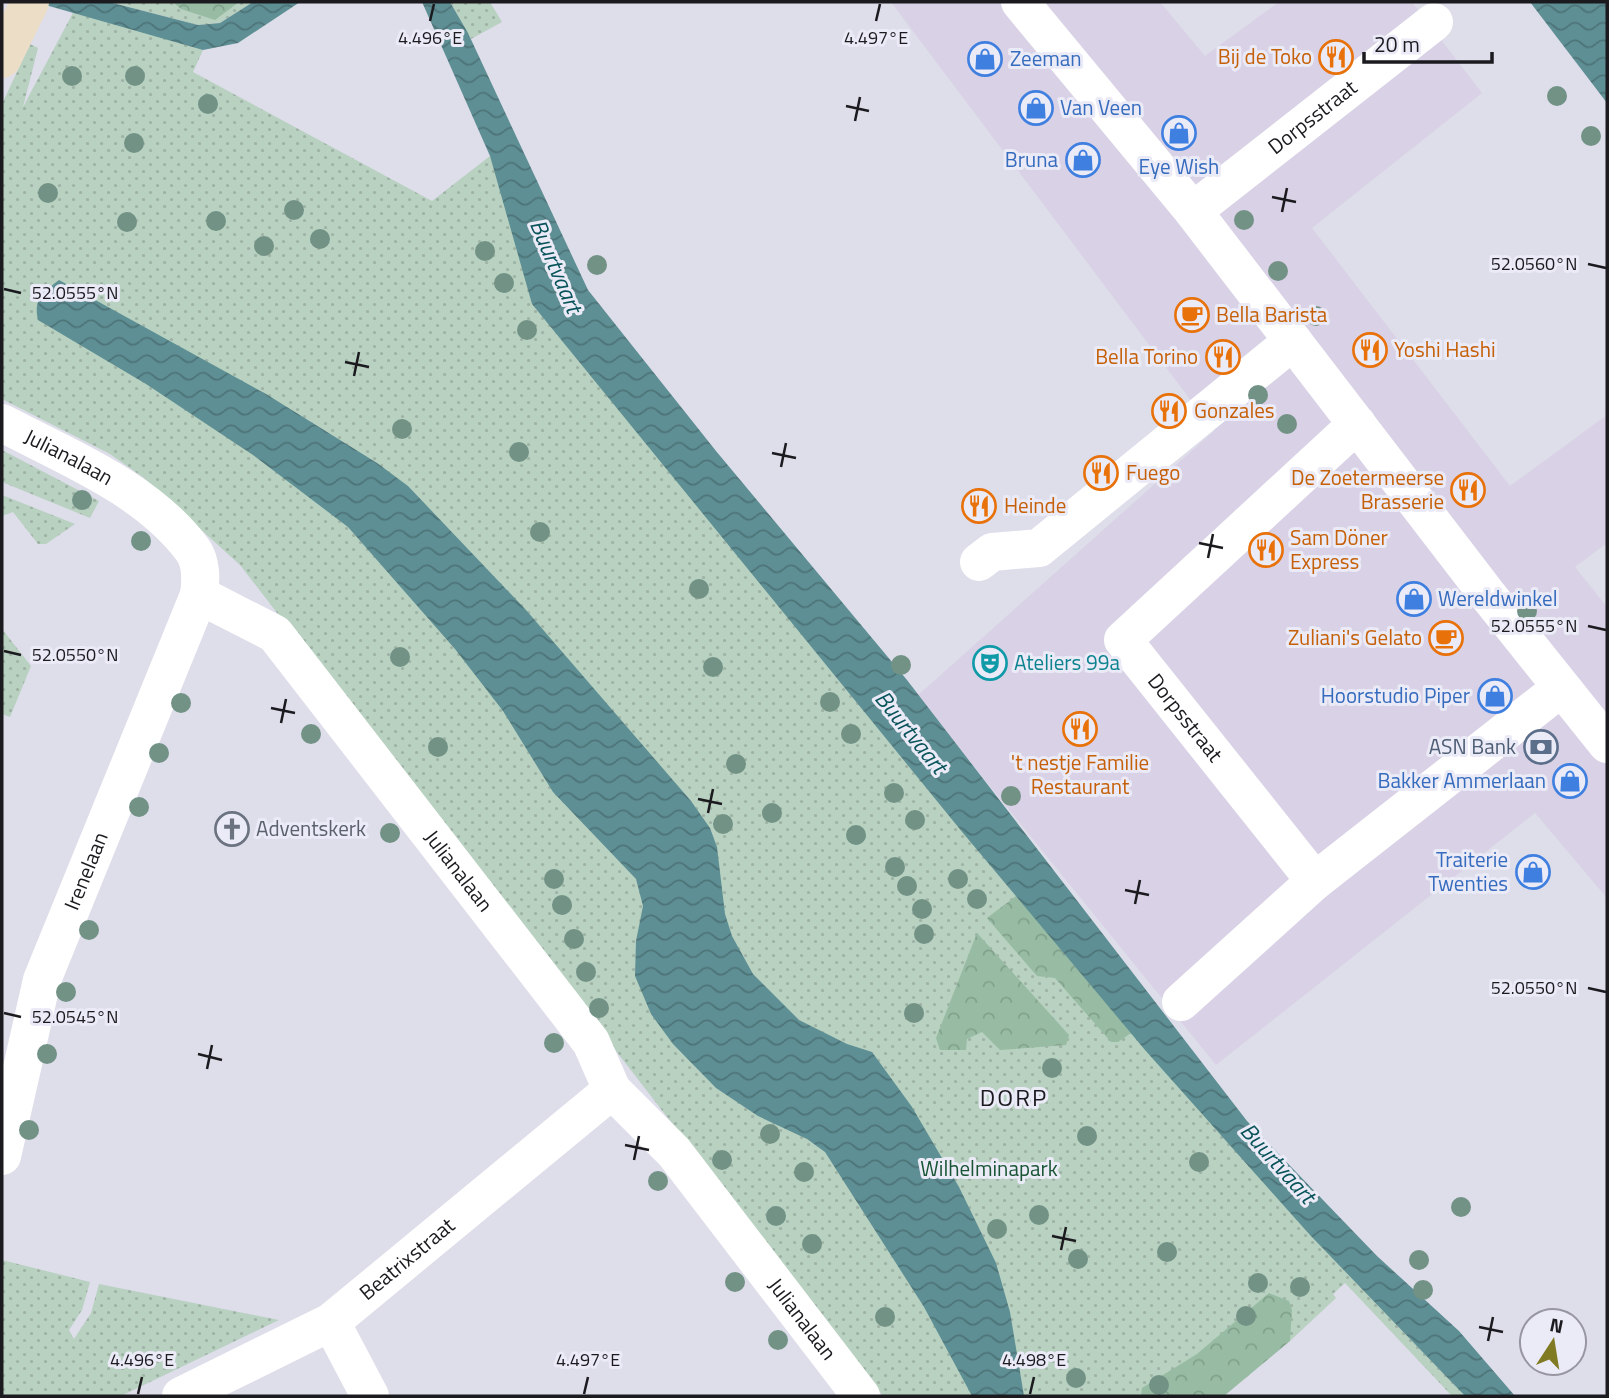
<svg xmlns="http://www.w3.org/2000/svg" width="1609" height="1398" font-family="'Titillium Web',sans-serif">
	<defs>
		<pattern id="green-dots" width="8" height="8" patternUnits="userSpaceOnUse" patternTransform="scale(1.75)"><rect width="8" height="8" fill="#b8d1c0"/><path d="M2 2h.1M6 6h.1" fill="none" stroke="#9eb3a5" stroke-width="1.8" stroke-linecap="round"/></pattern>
		<pattern id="forest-crowns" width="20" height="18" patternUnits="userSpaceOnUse" patternTransform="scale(1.75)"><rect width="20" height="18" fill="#97bca3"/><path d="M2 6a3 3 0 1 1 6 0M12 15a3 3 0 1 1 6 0" fill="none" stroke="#82a18c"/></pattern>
		<pattern id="water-waves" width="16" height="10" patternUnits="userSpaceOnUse" patternTransform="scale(1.75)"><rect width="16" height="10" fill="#5e8f94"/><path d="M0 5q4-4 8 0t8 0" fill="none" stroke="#4d7478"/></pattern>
	</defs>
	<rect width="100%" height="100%" fill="#deddea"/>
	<path fill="#d9d1e5" d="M891,2h269l45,54 74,-54h133l70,91 -170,135 198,258 97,-71v128l-32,24 32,40v291l-72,-85 -319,252 -299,-369 297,-265z"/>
	<path fill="url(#green-dots)" d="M109,2h144l-33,21 -22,2z
		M450,2h40l12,20 -31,17z
		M75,9l128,41 -10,22 239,129 58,-45 54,104 808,1018 113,118h-13l-107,-113 -12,11 3,4 -46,43v-8l-72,63h-335l-643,-831 -96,-87 -34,-24 -108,-55v-295l28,-60 8,4 -15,59z
		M2,450l97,51 -9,17 -88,-36z
		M2,495l73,29 -29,20h-8l-25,-32 -11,4z
		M2,629l29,37 -21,51 -8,-3z
		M2,1260l88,22 -8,28 -13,20 5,9 17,-26 8,-29 180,36 -158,76h-119z"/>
	<path fill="url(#forest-crowns)" d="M173,2h66l-24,18 -34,-11z
		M1016,896l115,137 -13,9h-7l-56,-64 -18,-2 -50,-58z
		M977,933l92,102 -3,10 -66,5 -18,-18 -15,7 -1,11h-26l-4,-12z
		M1269,1293l20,8 3,9 -2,31 -66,55h-83l1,-8 55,-34z"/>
	<path fill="url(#water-waves)" d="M35,2h74l89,23 22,-2 33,-21h47l-62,41 -35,7z
		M422,2h28l18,31 120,257 128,161 191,229 340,441 130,135 82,75 56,65h-50l-155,-161 -165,-185 -182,-217 -431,-529 -42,-148z
		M1530,2h77v101z
		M59,280l207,114 111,69 31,23 118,124 165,191 19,27 7,19 8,67 7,22 21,38 46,46 48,24 25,8 40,55 47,80 37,76 14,49 14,84h-52l-48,-89 -99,-155 -18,-13 -49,-23 -42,-28 -43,-44 -22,-30 -16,-38 1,-35 7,-35 -7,-27 -83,-87 -50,-81 -48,-62 -107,-122 -95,-72 -107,-71 -108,-64c-5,-21 6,-28 21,-40z"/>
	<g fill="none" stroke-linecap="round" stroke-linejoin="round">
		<g stroke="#fff" stroke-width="38">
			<path d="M1020,2l173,209 294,383 120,150"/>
			<path id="s1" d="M1193,211l241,-189"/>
			<path id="s2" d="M2,423c65,34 144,65 190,126 10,13 9,31 7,46l76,39 316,408 21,48 62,62 187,244"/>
			<path id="s3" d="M1357,424l-234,216 192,241 246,-193"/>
			<path d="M979,562l13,-10 47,-4 254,-207"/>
			<path d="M1181,1002l134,-121"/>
			<path id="s4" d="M2,1156l40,-176 157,-385"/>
			<path d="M331,1322l39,74"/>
			<path id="s5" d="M181,1396l150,-74 281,-232"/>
		</g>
		<path stroke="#ecddc7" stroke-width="38" d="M2,59l28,-57"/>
	</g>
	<g fill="#729286">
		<circle cx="72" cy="76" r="10"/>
		<circle cx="135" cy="76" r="10"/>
		<circle cx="1557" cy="96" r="10"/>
		<circle cx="208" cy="104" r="10"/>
		<circle cx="1591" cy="136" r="10"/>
		<circle cx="134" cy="143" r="10"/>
		<circle cx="48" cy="193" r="10"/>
		<circle cx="294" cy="210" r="10"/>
		<circle cx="1244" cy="220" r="10"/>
		<circle cx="216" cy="221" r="10"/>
		<circle cx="127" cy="222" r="10"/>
		<circle cx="320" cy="239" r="10"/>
		<circle cx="264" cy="246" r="10"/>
		<circle cx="485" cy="251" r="10"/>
		<circle cx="597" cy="265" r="10"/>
		<circle cx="1278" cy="271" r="10"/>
		<circle cx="504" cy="283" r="10"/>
		<circle cx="1316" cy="316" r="10"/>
		<circle cx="527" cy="330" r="10"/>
		<circle cx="1258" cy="395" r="10"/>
		<circle cx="1287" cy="424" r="10"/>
		<circle cx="402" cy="429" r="10"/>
		<circle cx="519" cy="452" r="10"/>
		<circle cx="82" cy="500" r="10"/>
		<circle cx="540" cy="532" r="10"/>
		<circle cx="141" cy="541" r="10"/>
		<circle cx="699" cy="589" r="10"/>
		<circle cx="1527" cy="611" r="10"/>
		<circle cx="400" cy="657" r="10"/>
		<circle cx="901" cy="665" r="10"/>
		<circle cx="713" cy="667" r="10"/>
		<circle cx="830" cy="702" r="10"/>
		<circle cx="181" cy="703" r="10"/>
		<circle cx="311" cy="734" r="10"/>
		<circle cx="851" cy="734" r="10"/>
		<circle cx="438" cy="747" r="10"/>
		<circle cx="159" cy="753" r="10"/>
		<circle cx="736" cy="764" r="10"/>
		<circle cx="894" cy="793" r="10"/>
		<circle cx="1011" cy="796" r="10"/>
		<circle cx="139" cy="807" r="10"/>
		<circle cx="772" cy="813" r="10"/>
		<circle cx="915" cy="820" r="10"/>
		<circle cx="723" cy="824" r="10"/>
		<circle cx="390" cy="833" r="10"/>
		<circle cx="856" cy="835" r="10"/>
		<circle cx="895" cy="867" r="10"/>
		<circle cx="554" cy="879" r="10"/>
		<circle cx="958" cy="879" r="10"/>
		<circle cx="907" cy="886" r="10"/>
		<circle cx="977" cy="899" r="10"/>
		<circle cx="562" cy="905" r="10"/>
		<circle cx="922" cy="909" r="10"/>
		<circle cx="89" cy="930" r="10"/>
		<circle cx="924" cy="934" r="10"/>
		<circle cx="574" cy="939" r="10"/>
		<circle cx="586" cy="972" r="10"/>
		<circle cx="66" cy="992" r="10"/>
		<circle cx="599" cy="1008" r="10"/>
		<circle cx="914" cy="1013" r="10"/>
		<circle cx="554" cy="1043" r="10"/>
		<circle cx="47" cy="1054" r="10"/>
		<circle cx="1052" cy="1068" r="10"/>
		<circle cx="29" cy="1130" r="10"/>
		<circle cx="770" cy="1134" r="10"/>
		<circle cx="1087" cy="1136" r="10"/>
		<circle cx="722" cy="1160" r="10"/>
		<circle cx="1199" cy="1162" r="10"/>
		<circle cx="804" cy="1172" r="10"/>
		<circle cx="658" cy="1181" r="10"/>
		<circle cx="1461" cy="1207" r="10"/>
		<circle cx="1039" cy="1215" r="10"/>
		<circle cx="776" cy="1216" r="10"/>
		<circle cx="997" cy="1229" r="10"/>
		<circle cx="812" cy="1244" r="10"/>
		<circle cx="1167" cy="1252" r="10"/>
		<circle cx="1078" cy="1259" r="10"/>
		<circle cx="1419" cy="1260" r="10"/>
		<circle cx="735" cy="1282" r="10"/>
		<circle cx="1258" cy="1283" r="10"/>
		<circle cx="1300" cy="1287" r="10"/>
		<circle cx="1423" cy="1290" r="10"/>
		<circle cx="1246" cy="1316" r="10"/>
		<circle cx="885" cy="1317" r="10"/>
		<circle cx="778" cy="1340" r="10"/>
		<circle cx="1076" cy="1378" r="10"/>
		<circle cx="1159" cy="1385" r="10"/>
	</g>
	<path fill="none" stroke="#1b1a1f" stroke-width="2.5" d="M430,21l4,-17M876,21l4,-17M846,106l23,5M855,121l5,-24M1272,197l24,5M1282,212l5,-24M1588,264l18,4M4,289l17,4M345,362l24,5M354,376l5,-24M772,453l24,5M781,467l5,-24M1199,543l24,5M1208,558l5,-24M1588,626l18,4M4,651l17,4M271,708l24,5M281,723l5,-24M698,799l24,5M708,813l5,-24M1125,890l24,5M1135,904l5,-24M1588,988l18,4M4,1013l17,4M198,1054l24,6M207,1069l5,-24M625,1145l24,5M634,1160l5,-24M1052,1236l24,5M1061,1250l5,-23M1479,1327l24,5M1488,1341l5,-24M138,1394l4,-17M584,1394l4,-17M1030,1394l4,-17"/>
	<defs>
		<g id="restaurant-ring" transform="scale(1.75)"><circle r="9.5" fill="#ebeaf7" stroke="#e8710a" stroke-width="1.5"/><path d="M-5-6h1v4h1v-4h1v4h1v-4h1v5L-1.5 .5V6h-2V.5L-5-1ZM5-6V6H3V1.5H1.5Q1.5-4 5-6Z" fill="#e8710a"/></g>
		<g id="shop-ring" transform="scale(1.75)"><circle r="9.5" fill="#ebeaf7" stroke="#3f7fe0" stroke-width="1.5"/><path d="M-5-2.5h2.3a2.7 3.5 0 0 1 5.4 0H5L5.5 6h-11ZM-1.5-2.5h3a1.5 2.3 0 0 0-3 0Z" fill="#3f7fe0"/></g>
		<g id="cafe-ring" transform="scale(1.75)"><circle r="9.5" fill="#ebeaf7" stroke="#e8710a" stroke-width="1.5"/><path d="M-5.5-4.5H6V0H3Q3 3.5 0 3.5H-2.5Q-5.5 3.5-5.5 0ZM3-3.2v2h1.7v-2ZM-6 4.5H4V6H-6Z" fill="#e8710a"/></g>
		<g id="theatre-ring" transform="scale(1.75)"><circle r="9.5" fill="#ebeaf7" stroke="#0f9aa8" stroke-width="1.5"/><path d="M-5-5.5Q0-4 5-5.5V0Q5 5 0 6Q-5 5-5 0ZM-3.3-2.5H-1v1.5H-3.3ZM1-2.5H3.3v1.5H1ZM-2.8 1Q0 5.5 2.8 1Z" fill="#0f9aa8"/></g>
		<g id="bank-ring" transform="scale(1.75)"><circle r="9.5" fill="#ebeaf7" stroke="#5c6f8a" stroke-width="1.5"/><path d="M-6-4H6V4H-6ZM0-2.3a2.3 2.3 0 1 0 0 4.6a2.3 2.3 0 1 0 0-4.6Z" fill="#5c6f8a"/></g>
		<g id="church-ring" transform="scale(1.75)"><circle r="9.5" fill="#ebeaf7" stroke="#6b7280" stroke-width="1.5"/><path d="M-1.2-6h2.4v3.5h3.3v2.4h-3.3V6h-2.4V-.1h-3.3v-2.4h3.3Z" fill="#6b7280"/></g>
	</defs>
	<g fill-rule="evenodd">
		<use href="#restaurant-ring" x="1336" y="57"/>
		<use href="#shop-ring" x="985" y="59"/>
		<use href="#shop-ring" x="1036" y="108"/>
		<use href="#shop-ring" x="1179" y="133"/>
		<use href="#shop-ring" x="1083" y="160"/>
		<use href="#cafe-ring" x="1192" y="315"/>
		<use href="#restaurant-ring" x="1370" y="350"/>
		<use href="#restaurant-ring" x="1223" y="357"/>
		<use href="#restaurant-ring" x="1169" y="411"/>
		<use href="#restaurant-ring" x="1101" y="473"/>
		<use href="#restaurant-ring" x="1468" y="490"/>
		<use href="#restaurant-ring" x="979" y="506"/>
		<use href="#restaurant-ring" x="1266" y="550"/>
		<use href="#shop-ring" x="1414" y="599"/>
		<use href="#cafe-ring" x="1446" y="638"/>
		<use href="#theatre-ring" x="990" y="663"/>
		<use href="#shop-ring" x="1495" y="696"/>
		<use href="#restaurant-ring" x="1080" y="729"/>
		<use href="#bank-ring" x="1541" y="747"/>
		<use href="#shop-ring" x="1570" y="781"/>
		<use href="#church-ring" x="232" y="829"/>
		<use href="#shop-ring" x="1533" y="872"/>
	</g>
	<g text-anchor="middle" stroke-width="6" stroke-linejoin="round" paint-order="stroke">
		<g font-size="21" fill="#c56008" stroke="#ebeaf7" text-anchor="start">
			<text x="1312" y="64" text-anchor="end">Bij de Toko</text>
			<text x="1216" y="322">Bella Barista</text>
			<text x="1394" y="357">Yoshi Hashi</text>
			<text x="1198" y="364" text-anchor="end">Bella Torino</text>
			<text x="1194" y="418">Gonzales</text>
			<text x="1126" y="480">Fuego</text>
			<text x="1444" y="485" text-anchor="end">De Zoetermeerse<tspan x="1444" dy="24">Brasserie</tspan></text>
			<text x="1004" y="513">Heinde</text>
			<text x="1290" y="545">Sam Döner<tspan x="1290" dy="24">Express</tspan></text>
			<text x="1422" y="645" text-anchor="end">Zuliani's Gelato</text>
			<text x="1080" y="770" text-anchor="middle">'t nestje Familie<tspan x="1080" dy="24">Restaurant</tspan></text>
		</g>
		<g font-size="21" fill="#366cbe" stroke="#ebeaf7" text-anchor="end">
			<text x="1010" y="66" text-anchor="start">Zeeman</text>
			<text x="1060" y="115" text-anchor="start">Van Veen</text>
			<text x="1058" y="167">Bruna</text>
			<text x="1179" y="174" text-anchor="middle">Eye Wish</text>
			<text x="1438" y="606" text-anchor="start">Wereldwinkel</text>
			<text x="1470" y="703">Hoorstudio Piper</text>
			<text x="1546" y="788">Bakker Ammerlaan</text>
			<text x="1508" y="867">Traiterie<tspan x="1508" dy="24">Twenties</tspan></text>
		</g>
		<g font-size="21" fill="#1b1a1f" stroke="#ebeaf7">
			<text dy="7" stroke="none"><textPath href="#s1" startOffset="152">Dorpsstraat</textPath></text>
			<text dy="7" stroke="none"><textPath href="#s2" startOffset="75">Julianalaan</textPath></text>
			<text dy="7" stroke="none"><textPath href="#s3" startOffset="418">Dorpsstraat</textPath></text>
			<text dy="7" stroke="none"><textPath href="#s4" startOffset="298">Irenelaan</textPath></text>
			<text dy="7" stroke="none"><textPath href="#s2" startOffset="663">Julianalaan</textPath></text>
			<text dy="7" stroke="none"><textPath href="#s5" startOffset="266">Beatrixstraat</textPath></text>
			<text dy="7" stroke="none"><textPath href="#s2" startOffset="1230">Julianalaan</textPath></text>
		</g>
		<g font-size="21" fill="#0d838f" stroke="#ebeaf7" text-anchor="start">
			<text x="1014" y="670">Ateliers 99a</text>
		</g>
		<g font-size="21" fill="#4e5e75" stroke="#ebeaf7" text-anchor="end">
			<text x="1516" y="754">ASN Bank</text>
		</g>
		<g font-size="21" fill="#5b616d" stroke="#ebeaf7" text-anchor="start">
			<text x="256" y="836">Adventskerk</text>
		</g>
		<g font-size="21" fill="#195534" stroke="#ebeaf7">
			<text x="989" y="1176">Wilhelminapark</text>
		</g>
		<g font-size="23" font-style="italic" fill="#09545a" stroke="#ebeaf7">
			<text transform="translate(556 266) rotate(67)" y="8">Buurtvaart</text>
			<text transform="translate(911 732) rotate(51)" y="8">Buurtvaart</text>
			<text transform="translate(1278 1163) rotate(48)" y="8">Buurtvaart</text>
		</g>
		<g font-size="24" letter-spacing="2" fill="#1b1a1f" stroke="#ebeaf7">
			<text x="1014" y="1106">DORP</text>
		</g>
	</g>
	<g font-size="18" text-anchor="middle" fill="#1b1a1f" stroke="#ebeaf7" stroke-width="6" stroke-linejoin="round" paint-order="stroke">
		<text x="430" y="44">4.496°E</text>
		<text x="876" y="44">4.497°E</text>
		<text x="1534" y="270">52.0560°N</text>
		<text x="75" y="299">52.0555°N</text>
		<text x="1534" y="632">52.0555°N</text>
		<text x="75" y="661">52.0550°N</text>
		<text x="1534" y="994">52.0550°N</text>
		<text x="75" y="1023">52.0545°N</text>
		<text x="142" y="1366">4.496°E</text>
		<text x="588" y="1366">4.497°E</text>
		<text x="1034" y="1366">4.498°E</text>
	</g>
	<rect width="1609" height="1398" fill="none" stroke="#1b1a1f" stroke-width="7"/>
	<g transform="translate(1553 1342) rotate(12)"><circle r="33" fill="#ebeaf7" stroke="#9897a1" stroke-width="2"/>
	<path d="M0-5L12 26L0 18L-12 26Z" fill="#807b22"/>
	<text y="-10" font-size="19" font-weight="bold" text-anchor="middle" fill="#1b1a1f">N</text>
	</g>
	<path d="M1364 52v10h128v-10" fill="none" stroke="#1b1a1f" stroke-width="3.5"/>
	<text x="1374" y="52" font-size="21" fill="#1b1a1f" stroke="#ebeaf7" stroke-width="5" paint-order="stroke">20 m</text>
</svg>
